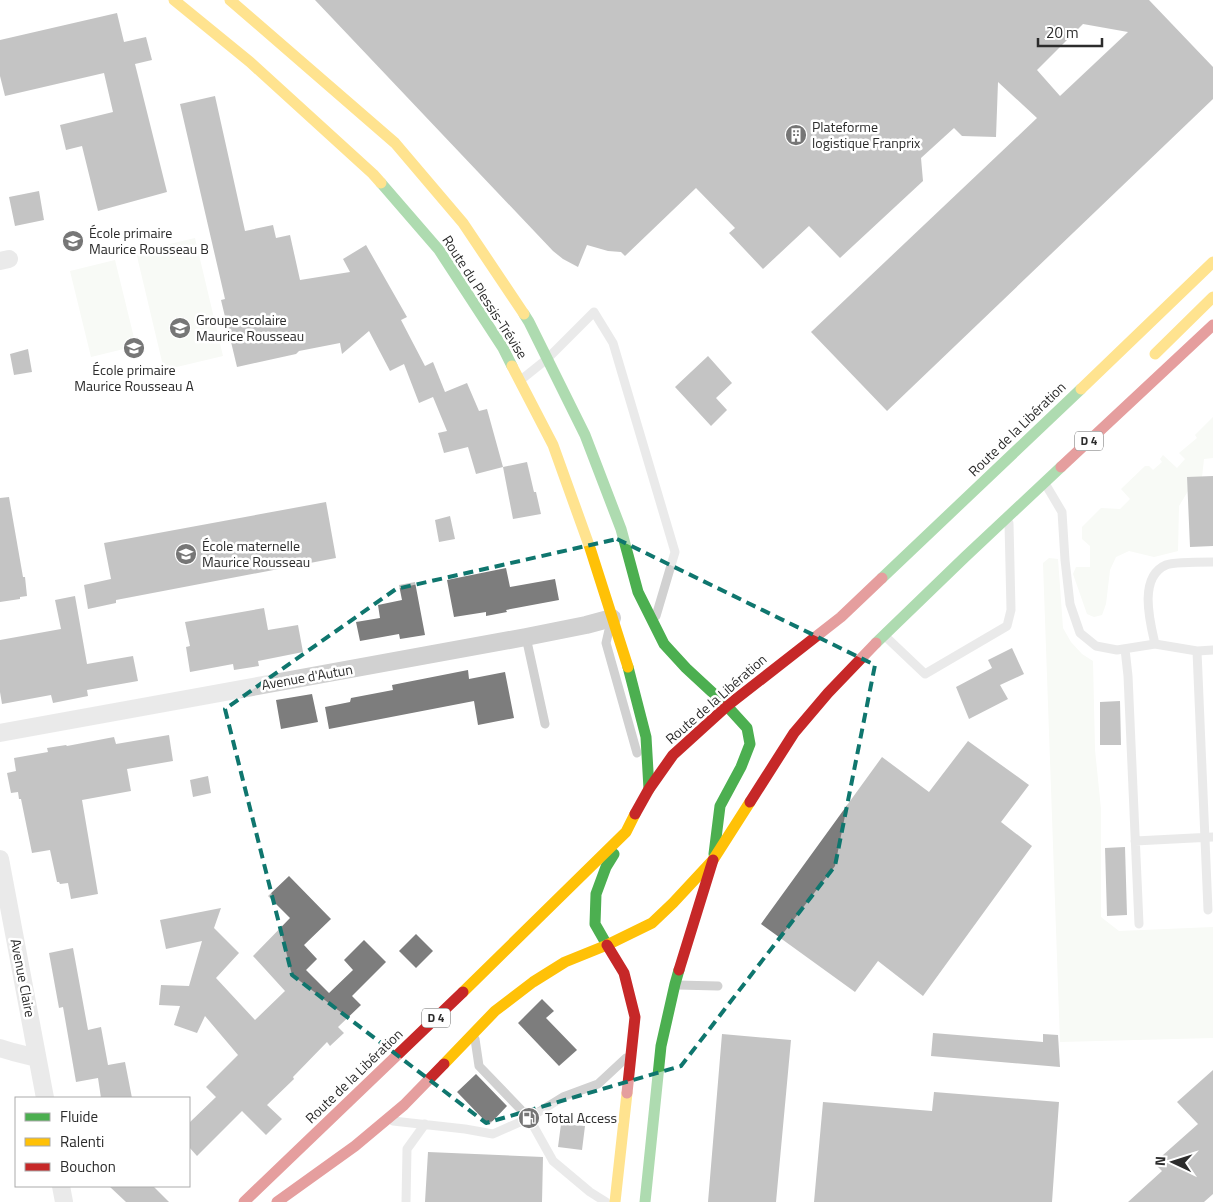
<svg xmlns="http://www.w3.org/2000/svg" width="1213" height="1202" font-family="'Titillium Web',sans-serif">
	<rect width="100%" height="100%" fill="#fff"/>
	<path fill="#eff3ea" d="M195,238l28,118 -59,14 -28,-118z
		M115,260l21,86 -45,11 -21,-86z
		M1213,417v41l-9,1 -2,18h-15l1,14 -9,15 -1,45 -24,6 -25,-6 -13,6 -6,13 -4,34 -4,11 -8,2 -7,-3 -14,-40 3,-7h14v-21l-8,-7v-12l19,-19 19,1 10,-10 -9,-10 24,-23h4l4,4 9,-8 -2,-3 3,-4 14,13 8,-9 -6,-6 18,-15 -2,-3z
		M1049,558l9,1 5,69 8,14 11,12 11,7 2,89 6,59v108l18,14 94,-4v111l-153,4 -17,-479z"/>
	<path fill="#7d7d7d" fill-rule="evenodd" d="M315,0h834l64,67v32l-326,312 -76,-79 226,-214 -39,-36 -2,55 -34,-1 -8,-8 -33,30 2,23 -83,77 -31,-32 -46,43 -34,-36 6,-5 -39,-40 -71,68 -4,-4 -13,-1 -21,-6 -9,22 -15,-8 -10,-8zM1083,24l45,8 -68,64 -23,-26z
		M117,13l7,29 22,-5 6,23 -17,4 32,128 -69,19 -16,-65 -16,4 -6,-25 53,-13 -9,-39 -99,23 -5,-20v-36z
		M215,96l30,135 28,-6 3,13 14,-3 10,45 50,-8 -7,-13 23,-14 41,72 -6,3 24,46 8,-4 12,30 22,-9 12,28 8,-2 16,58 24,-5 7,30h2l5,22 -28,5 -10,-52 -27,7 -8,-27 -24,6 -6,-20 9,-2 -14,-34 -14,6 -15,-39 -14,7 -21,-40 -27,23 -2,-11 -41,8 -3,3 -59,13 -16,-67 4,-1 -45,-195z
		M39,191l5,29 -29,6 -6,-29z
		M28,349l4,23 -18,3 -4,-21z
		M708,356l24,27 -16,15 11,12 -16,16 -36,-39z
		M1213,476v70l-23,1 -3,-70z
		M9,497l14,80h2l2,19 -7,1v2l-20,3v-104z
		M326,502l10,56 -220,42v3l-28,6 -4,-24 27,-6 -7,-36z
		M450,516l5,23 -16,3 -4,-22z
		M506,568l4,19 45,-8 4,21 -53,10 1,2 -21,4v-4l-32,5 -7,-37z
		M415,582l10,53 -25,4 -1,-5 -39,7 -4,-19 24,-4 -2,-13 24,-5 -3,-15z
		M75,596l12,68 46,-8 5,25 -51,9 1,6 -35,7 -2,-8 -49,9 -2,-12v-52l61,-11 -6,-29z
		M264,608l4,22 30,-5 5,27 -45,9 1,5 -25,4 -1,-6 -43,8 -4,-25 4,-1 -5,-24z
		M1012,648l12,26 -24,11 8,14 -39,20 -13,-32 36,-19 -4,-8z
		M468,670l1,9 36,-7 9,46 -36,7 -4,-24 -145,28 -4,-22 25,-5 1,-4 42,-8 -1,-5z
		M312,694l6,28 -37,7 -5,-29z
		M1120,701l1,44h-21v-43z
		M169,735l4,26 -46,8 4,22 -49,9 16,94 -27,5 -3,-16 -8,1 -1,-2h-2l-7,-32 -18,3 -11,-54h-2l-1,-7 -7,1 -4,-20 9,-2 -2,-13 34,-6 -1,-4 19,-3 1,1 47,-9 2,7z
		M968,741l61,44 -28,37 31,24 -109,150 -45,-35 -23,31 -94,-68 121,-167 47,35z
		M208,776l3,17 -18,4 -3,-17z
		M1125,847l2,68 -20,1 -2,-68z
		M289,876l42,43 -27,26 13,14 -11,11 23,23 24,-23 -9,-10 20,-20 22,22 -34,34 9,9 -23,22 6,6 -14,13 -3,-4 -34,35 1,2 -27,26 15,14 -16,16 -24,-24 -45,45 -8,-9v-24l27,-26 -10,-10 32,-32 -33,-39 -8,17 -23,-8 6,-19 -21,-1 2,-20 28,1 13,-45 -36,8 -6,-29 61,-12 -7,20 25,25 -23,25 39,42 30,-29 -32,-35 37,-38 -22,-22z
		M416,934l17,17 -17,17 -17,-17z
		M73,948l15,82 13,-3 7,38 17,-3 7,36h-31l-3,-20 -22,4 -13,-75 -4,1 -10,-55z
		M542,999l12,12 -8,7 31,32 -18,16 -41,-43z
		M933,1033l110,9v-8l15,1 2,32 -129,-11z
		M722,1034l69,6 -15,162h-68z
		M1213,1070v124l-9,8h-76l34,-31 -8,-8 44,-39 -21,-22z
		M476,1074l31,32 -18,19 -32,-33z
		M934,1092l125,10 -7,100h-238l9,-100 109,9z
		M561,1124l24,2 -3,24 -24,-3z
		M428,1152l115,5 -1,45h-117z
		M109,1186h44l16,16h-43z"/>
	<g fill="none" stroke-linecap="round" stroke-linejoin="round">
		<path stroke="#d1d1d1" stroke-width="9" d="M522,379l25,-20 47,-47 19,31 62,209 -19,64
			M1046,485l16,27 3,48 5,44 10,29 16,13 21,4 38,-6 42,7 16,-1
			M609,630l-3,13 31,110
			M526,637l19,87
			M886,637l39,37 82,-48 4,-16 -2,-87
			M1155,644c-5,-22 -17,-67 11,-79 8,-3 37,-3 47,-3
			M1125,649l3,27 11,248
			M1197,651l11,259
			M1135,841l78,-4
			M677,985l41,1
			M475,1039l4,27 50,52 34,-21 35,-13 28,-26
			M393,1121l72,8 28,5 36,-16 24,43 37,31 16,10
			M406,1202l1,-53 18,-25"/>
		<path stroke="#d1d1d1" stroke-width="18" d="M0,261l9,-2
			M0,733l526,-96 60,-12 26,-7
			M0,859l45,239
			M0,1048l13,4 24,6
			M61,1186l3,16"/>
		<path stroke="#4caf50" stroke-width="11" d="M381,183l58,67 64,98 9,18
			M524,314l5,8 56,113 36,94 17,63 26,52 22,24 41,38
			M882,578l199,-189
			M876,643l89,-86 96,-90
			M628,667l18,70 3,52
			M714,854l6,-48 21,-39 9,-23 -3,-16 -20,-22
			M607,945l-12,-21 1,-30 10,-27 8,-13
			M645,1202l16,-156 14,-62 4,-14"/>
		<path stroke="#ffc107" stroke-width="11" d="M174,0l76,62 123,112 8,9
			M230,0l165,143 68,80 61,91
			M1155,354l58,-57
			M512,366l41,79 37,103 38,119
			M1081,389l132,-127
			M463,992l163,-160 9,-18
			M444,1064l51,-53 38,-29 32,-20 42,-17 45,-22 21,-20 40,-43 37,-58
			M615,1202l12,-109"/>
		<path stroke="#c62828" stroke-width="11" d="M1061,467l152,-142
			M750,802l44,-69 34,-40 48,-50
			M635,814l14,-25 24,-34 54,-49 114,-89 41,-39
			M607,945l17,28 11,44 -8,76
			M679,970l34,-110
			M244,1202l219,-210
			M277,1202l78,-56 49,-41 40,-41"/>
	</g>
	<path d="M0 0H1213V1202H0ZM617,539l258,126 -40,201 -154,200 -195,57 -194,-148 -67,-266 171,-120z" fill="#fff" fill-opacity=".55" fill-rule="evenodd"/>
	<path fill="none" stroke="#0f766e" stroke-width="4" stroke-dasharray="10 6" stroke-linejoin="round" d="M617,539l258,126 -40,201 -154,200 -195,57 -194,-148 -67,-266 171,-120z"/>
	<defs>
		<g id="building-disc" transform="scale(1.125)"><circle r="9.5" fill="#767676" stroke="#fff"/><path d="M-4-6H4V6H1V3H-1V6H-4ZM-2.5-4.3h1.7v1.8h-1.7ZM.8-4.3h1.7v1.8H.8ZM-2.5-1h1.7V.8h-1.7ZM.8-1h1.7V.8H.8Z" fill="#fff"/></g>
		<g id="school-disc" transform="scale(1.125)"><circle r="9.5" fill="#767676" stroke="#fff"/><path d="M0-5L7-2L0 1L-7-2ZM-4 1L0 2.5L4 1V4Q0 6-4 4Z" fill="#fff"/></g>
		<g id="fuel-disc" transform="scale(1.125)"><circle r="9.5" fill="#767676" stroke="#fff"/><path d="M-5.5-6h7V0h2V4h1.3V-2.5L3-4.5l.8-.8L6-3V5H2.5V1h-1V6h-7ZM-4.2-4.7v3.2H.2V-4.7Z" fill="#fff"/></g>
	</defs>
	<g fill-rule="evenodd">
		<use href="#building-disc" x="796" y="135"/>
		<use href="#school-disc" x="73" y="241"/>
		<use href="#school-disc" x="180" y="328"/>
		<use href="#school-disc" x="134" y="348"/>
		<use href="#school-disc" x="186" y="554"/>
		<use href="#fuel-disc" x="529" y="1118"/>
	</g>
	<g text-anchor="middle" stroke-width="5" stroke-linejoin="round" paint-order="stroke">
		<g fill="#fff" stroke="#6b6b6b" stroke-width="1">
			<rect x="1075" y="431.5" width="28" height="19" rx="4"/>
			<rect x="422" y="1008.5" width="28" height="19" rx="4"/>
		</g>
		<g font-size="12" font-weight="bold" fill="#2c2c2c">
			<text x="1089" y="445">D 4</text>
			<text x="436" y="1022">D 4</text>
		</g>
		<g font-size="14" fill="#2c2c2c" stroke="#fff" text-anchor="start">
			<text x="812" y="132">Plateforme<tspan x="812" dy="16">logistique Franprix</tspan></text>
			<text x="89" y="238">École primaire<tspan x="89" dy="16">Maurice Rousseau B</tspan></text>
			<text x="196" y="325">Groupe scolaire<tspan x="196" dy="16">Maurice Rousseau</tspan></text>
			<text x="134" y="375" text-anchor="middle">École primaire<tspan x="134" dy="16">Maurice Rousseau A</tspan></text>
			<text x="202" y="551">École maternelle<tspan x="202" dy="16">Maurice Rousseau</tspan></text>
			<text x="545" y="1123">Total Access</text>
		</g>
		<g font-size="14" fill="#2c2c2c" stroke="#fff">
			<text transform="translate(485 297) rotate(57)" y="5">Route du Plessis-Trévise</text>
			<text transform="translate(1017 429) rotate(-44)" y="5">Route de la Libération</text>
			<text transform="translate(307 677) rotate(-10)" y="5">Avenue d'Autun</text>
			<text transform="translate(716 699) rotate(-41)" y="5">Route de la Libération</text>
			<text transform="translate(23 978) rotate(79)" y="5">Avenue Claire</text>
			<text transform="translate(354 1076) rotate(-44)" y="5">Route de la Libération</text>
		</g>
	</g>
	<rect x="15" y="1097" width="175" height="90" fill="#ffffff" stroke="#ababab"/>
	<rect x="25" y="1113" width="25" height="8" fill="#4caf50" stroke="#ababab"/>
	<text x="60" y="1122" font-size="15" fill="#2c2c2c">Fluide</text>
	<rect x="25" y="1138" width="25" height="8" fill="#ffc107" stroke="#ababab"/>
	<text x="60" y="1147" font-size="15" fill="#2c2c2c">Ralenti</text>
	<rect x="25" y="1163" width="25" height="8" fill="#c62828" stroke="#ababab"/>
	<text x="60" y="1172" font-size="15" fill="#2c2c2c">Bouchon</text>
	<g transform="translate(1173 1162) rotate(274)" stroke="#ffffff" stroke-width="4" paint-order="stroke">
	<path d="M0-4L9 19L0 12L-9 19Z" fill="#2c2c2c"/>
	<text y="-8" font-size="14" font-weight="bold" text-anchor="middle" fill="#2c2c2c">N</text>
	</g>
	<path d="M1038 38v8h64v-8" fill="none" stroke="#2c2c2c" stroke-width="2.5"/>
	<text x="1046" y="38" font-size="15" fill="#2c2c2c" stroke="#ffffff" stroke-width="4" paint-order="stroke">20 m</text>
</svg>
